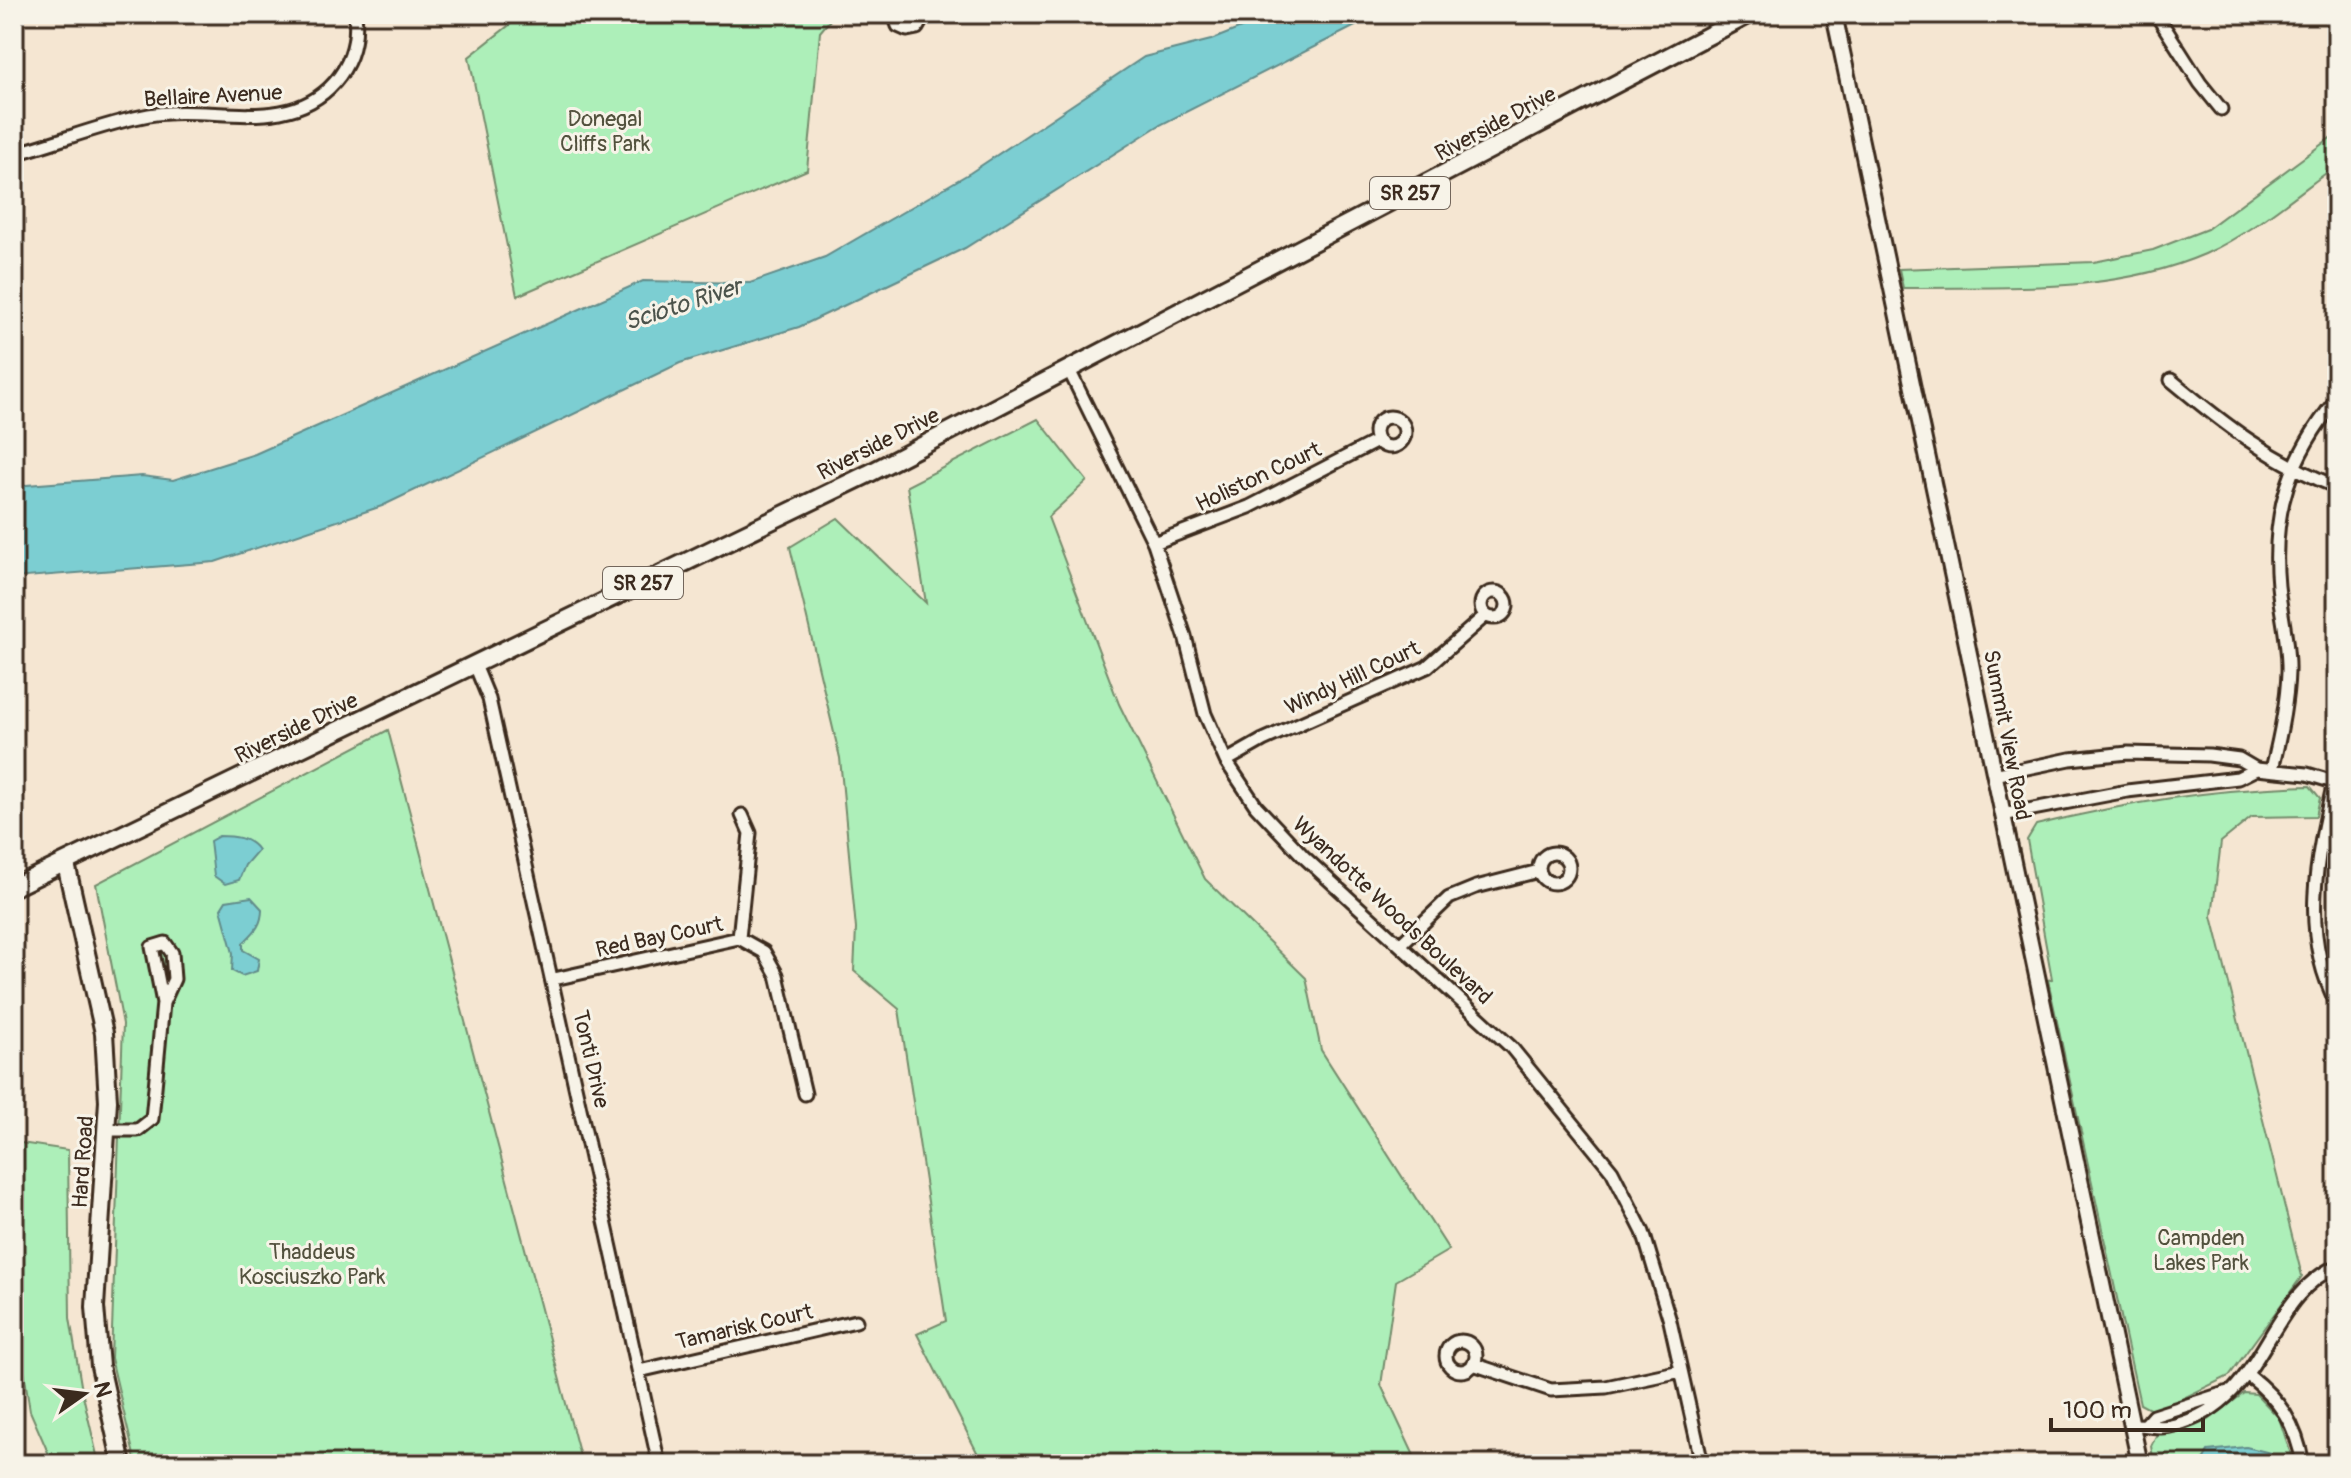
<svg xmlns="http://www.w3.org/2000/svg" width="2351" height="1478" font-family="Pangolin,sans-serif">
	<rect width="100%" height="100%" fill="#f5e6d2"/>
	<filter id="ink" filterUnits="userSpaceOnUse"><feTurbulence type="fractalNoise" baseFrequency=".0125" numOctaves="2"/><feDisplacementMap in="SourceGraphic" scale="16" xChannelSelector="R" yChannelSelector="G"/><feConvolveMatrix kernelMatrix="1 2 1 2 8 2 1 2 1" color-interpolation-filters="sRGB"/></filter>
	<g filter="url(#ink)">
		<path fill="#adefb9" stroke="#748c6c" stroke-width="2" d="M528,14h307l-15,18 -13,138 -290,126 -48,-239 53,-42z
			M2337,133v32c-40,29 -87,69 -132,89 -95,41 -201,32 -302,34l-4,-19 195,-7 59,-12 54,-21z
			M1038,419l49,62 -39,36 71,187 86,175 101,99 15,72 128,200 -53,31 -15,104 37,79h-435l-66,-130 29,-13 -47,-312 -45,-38 2,-42 -16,-171 -50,-211 48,-29 88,85 -19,-117z
			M388,730l194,734h-446l-25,-106 12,-334 -27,-140z
			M2310,786l10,12 -4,18 -64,1 -31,25 -9,74 90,360 -73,100 -74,36 -15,-8 -92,-424 4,-1 -25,-139 9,-15c94,-23 176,-36 274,-39z
			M14,1142l54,8 2,168 12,73 17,73h-46l-23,-53 -16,-105z
			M2244,1393l12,1 23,24 15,46h-140l-3,-18 6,-12 50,-13z"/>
		<path fill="#7cced2" stroke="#628c8a" stroke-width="2" d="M1276,14h103l-221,112 -193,122 -166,79 -119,36 -298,143 -167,56 -201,16v-92l128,-10 31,4 82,-26 388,-173 107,2 75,-26 145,-84 174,-116 67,-17z
			M219,836c14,0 30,1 39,14l-13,15 -6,15 -14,4 -11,-8 -4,-35z
			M251,897l11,12c0,17 -8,23 -19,34v7l16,9 -2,12 -15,5 -10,-5 1,-18 -12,-44 5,-8z
			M2246,1447l25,6 -1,11h-69l7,-13z"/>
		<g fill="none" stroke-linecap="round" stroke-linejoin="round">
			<g stroke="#3b2a1e" stroke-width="17">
				<path id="minor" d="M894,14l4,12 9,4 10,-2 8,-14
					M2156,14l44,69 21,26
					M14,154c45,-12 90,-31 135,-39 63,-11 139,21 186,-33 17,-20 23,-42 20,-68
					M1069,370l85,173 31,93 20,78 21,47 30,45 48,51 207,190 101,124 31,61 27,89 32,143
					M2171,380c54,45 100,81 166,107
					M1375 432a15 15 0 1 1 30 0a15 15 0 1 1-30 0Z
					M1154,543l95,-36 128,-66
					M1481 605a13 13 0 1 1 26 0a13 13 0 1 1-26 0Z
					M475,665l14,34 170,765
					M1226,761l37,-21 164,-73 59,-52
					M2272,769c8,-32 15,-64 16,-97 1,-29 -7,-57 -10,-86 -7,-74 12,-130 59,-187
					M1994,775l76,-16 58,-6 81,2 30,4 17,10 51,5 30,9
					M2334,782c-17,75 -35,151 3,222
					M2002,815l125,-24 111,-13 18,-9
					M1539 868a15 15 0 1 1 30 0a15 15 0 1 1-30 0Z
					M739,938l11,-105 -8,-18
					M1400,945l49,-47 27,-11 63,-16
					M554,979l185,-41 25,14 13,23 28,119
					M106,1130h32l14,-11 11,-116 11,-24 -2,-26 -7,-10 -13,4 11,56
					M1446 1356a15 15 0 1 1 30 0a15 15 0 1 1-30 0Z
					M1473,1364l78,26 55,-3 75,-16
					M639,1371l217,-50
					M2248,1375c32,25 48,49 55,89
					M2146,1424l7,-8 75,-24
					M2133,1425c15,-1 26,5 42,0 92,-24 89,-127 162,-159"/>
			</g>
			<g stroke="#3b2a1e" stroke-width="20">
				<path id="tertiary" d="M1834,14l306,1450"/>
			</g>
			<g stroke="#3b2a1e" stroke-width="22">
				<path id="secondary" d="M66,864l38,169 4,68 -13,206 5,59 22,98"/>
			</g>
			<g stroke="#3b2a1e" stroke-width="22">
				<path id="primary" d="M14,887l854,-413 882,-460"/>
			</g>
			<use href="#minor" stroke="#f7f3e8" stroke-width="11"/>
			<use href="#tertiary" stroke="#f7f3e8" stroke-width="14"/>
			<use href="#secondary" stroke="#f7f3e8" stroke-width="16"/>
			<use href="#primary" stroke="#f7f3e8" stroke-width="16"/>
		</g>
	</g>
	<g text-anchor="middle" stroke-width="6" stroke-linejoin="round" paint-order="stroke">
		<g fill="#f7f3e8" stroke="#73665b" stroke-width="2">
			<rect x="1370" y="177" width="80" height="32" rx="6"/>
			<rect x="603" y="567" width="80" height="32" rx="6"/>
		</g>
		<g font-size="20" font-weight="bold" fill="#3b2a1e">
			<text x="1410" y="200">SR 257</text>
			<text x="643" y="590">SR 257</text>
		</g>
		<g font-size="22" fill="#3b2a1e" stroke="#f7f3e8">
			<text transform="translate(213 95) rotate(-3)" y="8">Bellaire Avenue</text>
			<text transform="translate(1495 123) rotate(-28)" y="8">Riverside Drive</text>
			<text transform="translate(878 443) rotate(-27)" y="8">Riverside Drive</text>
			<text transform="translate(1258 476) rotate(-25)" y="8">Holiston Court</text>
			<text transform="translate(1352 677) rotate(-25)" y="8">Windy Hill Court</text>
			<text transform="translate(296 727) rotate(-26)" y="8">Riverside Drive</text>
			<text transform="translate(2008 735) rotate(79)" y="8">Summit View Road</text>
			<text transform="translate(1393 910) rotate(43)" y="8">Wyandotte Woods Boulevard</text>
			<text transform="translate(659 936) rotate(-12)" y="8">Red Bay Court</text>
			<text transform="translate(592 1059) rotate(77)" y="8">Tonti Drive</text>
			<text transform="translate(82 1162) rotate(-86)" y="8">Hard Road</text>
			<text transform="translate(744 1326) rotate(-13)" y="8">Tamarisk Court</text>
		</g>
		<g font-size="22" fill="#52513d" stroke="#f7f3e8">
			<text x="605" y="126">Donegal<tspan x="605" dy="25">Cliffs Park</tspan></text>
			<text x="2201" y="1245">Campden<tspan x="2201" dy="25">Lakes Park</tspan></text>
			<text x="312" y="1259">Thaddeus<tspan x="312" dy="25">Kosciuszko Park</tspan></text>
		</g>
		<g font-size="24" font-style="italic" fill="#4b534b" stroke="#f7f3e8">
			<text transform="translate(683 304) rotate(-18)" y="8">Scioto River</text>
		</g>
	</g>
	<rect width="2351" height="1478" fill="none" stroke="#f7f3e8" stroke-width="48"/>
	<rect x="24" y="24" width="2303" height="1430" fill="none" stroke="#3b2a1e" stroke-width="3" filter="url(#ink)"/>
	<g transform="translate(84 1394) rotate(76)" stroke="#f7f3e8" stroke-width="6" paint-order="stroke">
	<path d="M0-6L14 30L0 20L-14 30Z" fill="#3b2a1e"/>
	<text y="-12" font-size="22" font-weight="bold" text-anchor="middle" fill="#3b2a1e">N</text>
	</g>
	<path d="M2051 1418v12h152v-12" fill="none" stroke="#3b2a1e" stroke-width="4"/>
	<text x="2063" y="1418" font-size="24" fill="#3b2a1e" stroke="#f7f3e8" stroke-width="6" paint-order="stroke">100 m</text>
</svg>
